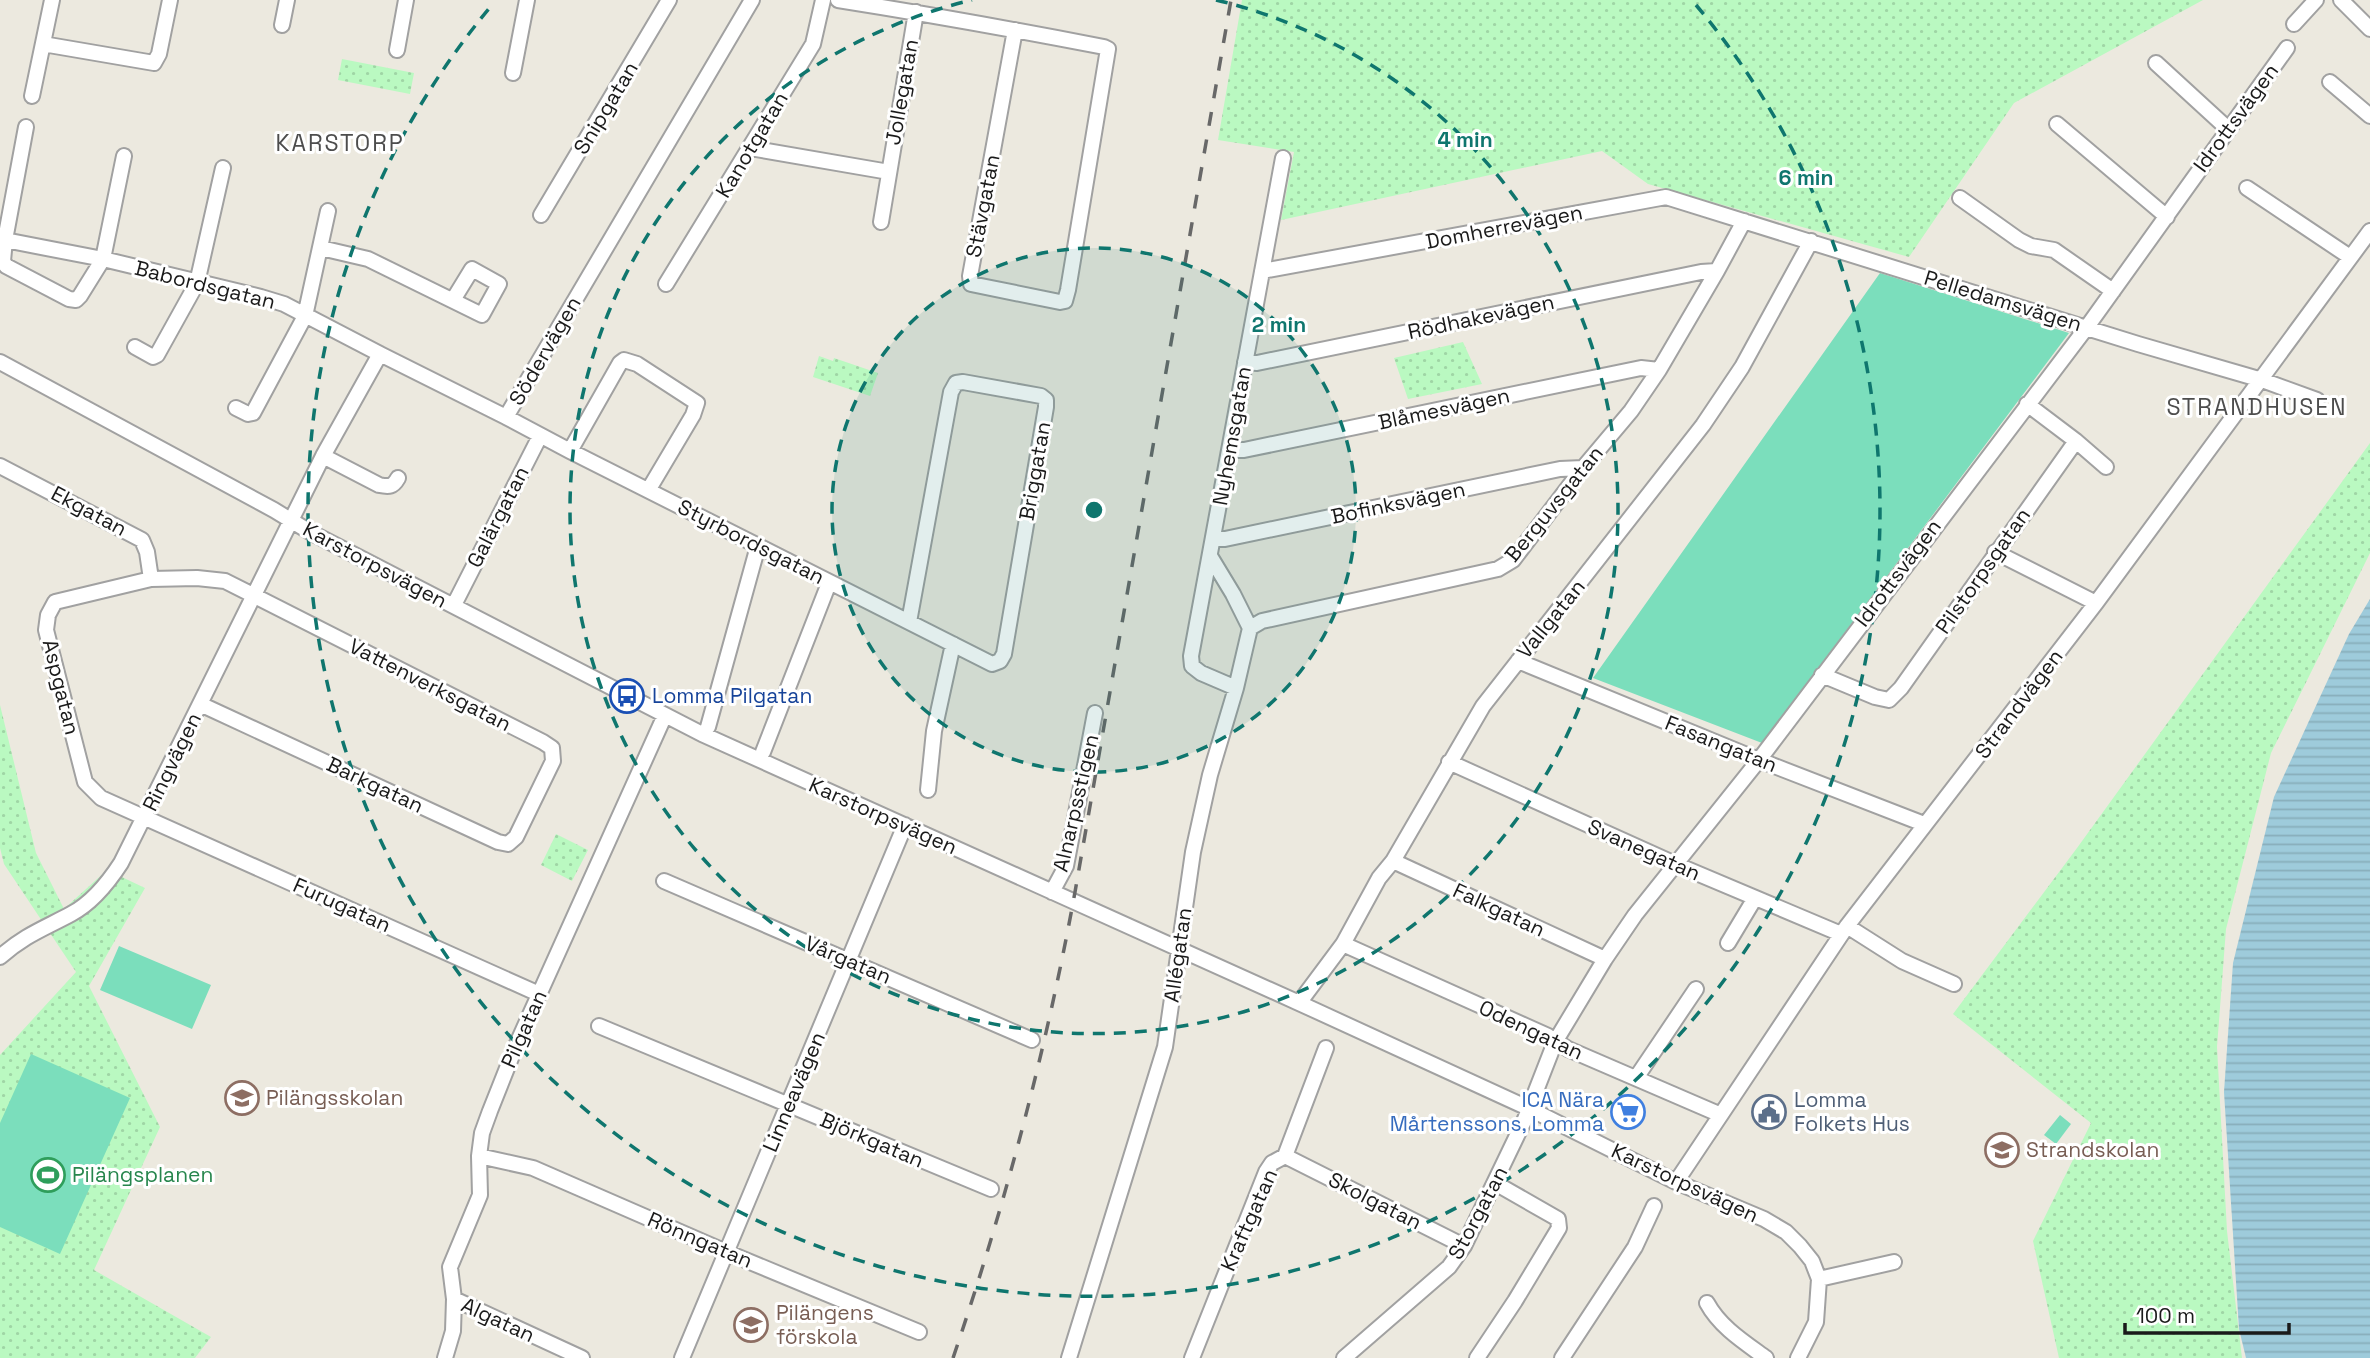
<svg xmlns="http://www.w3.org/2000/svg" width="2370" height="1358" font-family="'Space Grotesk',sans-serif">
	<defs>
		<pattern id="park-dots" width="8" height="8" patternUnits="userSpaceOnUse" patternTransform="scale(1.75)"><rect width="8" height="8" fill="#baf9c1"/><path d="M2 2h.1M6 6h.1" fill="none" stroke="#9fd5a5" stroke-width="1.8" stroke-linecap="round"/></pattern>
		<pattern id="water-rules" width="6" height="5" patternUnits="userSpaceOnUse" patternTransform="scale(1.75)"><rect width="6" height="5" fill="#9ecbdb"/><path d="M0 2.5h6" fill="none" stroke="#88aebb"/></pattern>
	</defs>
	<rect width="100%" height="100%" fill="#ece9df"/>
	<path fill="url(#park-dots)" d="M1242,0h961l-189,103 -105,154 -261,-73 -46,-33 -321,69 13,-68 -76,-12z
		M342,59l72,14 -4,21 -72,-14z
		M1463,342l19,42 -74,15 -14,-41z
		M819,356l14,5 1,-3 44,15 -8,23 -57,-19z
		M2370,443v110l-99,200 -45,176 -9,118 10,184 15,127h-183l-26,-117 58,-118 -138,-109 124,-166z
		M0,705l36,148 28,56 43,-39 38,18 -56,98 71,141 -66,143 117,67 -16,21h-195v-303l76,-83 -72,-108 -4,-16z
		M556,834l32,16 -16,31 -31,-16z"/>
	<path fill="#7bdebc" d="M1880,273l189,60 -307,410 -169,-65z
		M119,946l92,39 -19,44 -92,-39z
		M31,1054l99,44 -70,156 -60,-27v-104z
		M2060,1115l11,9 -15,20 -12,-9z"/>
	<path fill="url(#water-rules)" d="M2370,599v759h-124l-7,-29 -15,-237 9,-129 41,-166 75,-163z"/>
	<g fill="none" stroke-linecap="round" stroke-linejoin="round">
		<g stroke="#a1a1a1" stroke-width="18">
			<path id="minor" d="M838,0c89,14 178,30 266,47l4,2 -40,241 -3,11 -5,1 -89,-18 -1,-8 45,-246
				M2341,0l29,29
				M2294,24l22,-24
				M282,25l5,-25
				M43,44l111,19 5,-9 11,-54
				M397,50l9,-50
				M2156,63l72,66
				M513,73l14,-73
				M2330,82l40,34
				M32,96l20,-96
				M2057,124l110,93
				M750,148l139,24
				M124,156l-21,103 -23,37 -4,4 -7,-1 -63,-33 -3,-5 2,-21 98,19 158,38 23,7 96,50
				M2247,188l103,69
				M1960,198l59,42 12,6 23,4 59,41
				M541,215l128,-215
				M881,222l35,-210
				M5,240l21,-113
				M321,248l47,11 114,56 17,-31 -27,-15 -19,31
				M1262,271l404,-74 472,147 124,36 55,20
				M666,284l147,-240 10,-44
				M135,347l18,10 4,-2 40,-72 26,-115
				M0,362l274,148 36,22 392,202 597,269 229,105 148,74 88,37 22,13 14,14 12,15 7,18 -3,43 -18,36
				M1245,362l12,1 444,-91 16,-1
				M2027,404l49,37 30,26
				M236,408l12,6 5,-1 52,-97 23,-105
				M506,417l64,34 422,213 8,-3 4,-7 42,-247v-7l-5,-4 -78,-14 -7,1 -5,9 -42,230
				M1229,450h15l397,-82 18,2
				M570,451l50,-88 4,-3 13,4 60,39 -4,12 -44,74
				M323,456l56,29c10,2 14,2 19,-7
				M0,466l142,74 5,12 4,27
				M1213,539h12l335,-70 23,-1
				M1995,552l101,51
				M457,599l83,-163
				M1250,628l12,-7 236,-52 15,-9 70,-92 48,-57 28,-41 58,-99 27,-50
				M1518,661l241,99 165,64
				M1822,675l53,22 14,3 12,-12 175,-247
				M1236,688l-35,-15 -9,-7 -1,-10 92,-498
				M200,704l298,138 10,2 8,-7 37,-76 -1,-13 -9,-6 -318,-161 -28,-3 -46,1 -96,23 -7,13 -2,15 39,152 16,16 438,196
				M708,727l50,-181
				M763,752l66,-169
				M1449,762l226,102 166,70
				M928,790l6,-59 19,-87
				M1393,861l212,98
				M664,881l368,159
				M1052,892l14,-26 29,-153
				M1847,926l55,35 52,23
				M1728,943l27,-45
				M1343,944l205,92 20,13 153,66
				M0,957c25,-22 43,-28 71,-43 21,-11 37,-31 50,-51l202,-407 57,-102 126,63 246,-417
				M1299,1003l44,-59 36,-66 14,-17 90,-155 220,-281 39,-58 69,-126
				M599,1026l392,163
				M1636,1078l60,-89
				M479,1156l54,12 193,84 193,80
				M1285,1156l179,90
				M1676,1182l171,-256 249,-323 274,-372
				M1819,1279l75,-17
				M454,1299l128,59
				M1707,1303c13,24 37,39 59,55
				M445,1358l8,-27 1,-32 -4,-32 30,-72 -1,-39 3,-23 8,-22 25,-63 150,-333
				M682,1358l223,-533
				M1069,1358l96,-311 28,-195 17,-77 26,-87 14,-60 -17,-34 -23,-38
				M1192,1358l74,-186 6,-9 13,-7 41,-108
				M1344,1358l105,-91 15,-21 61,-127 30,-77 50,-83 30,-44 124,-155 328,-433 200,-279
				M1477,1358l38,-57 44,-73 -1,-9 -63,-36
				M1562,1358l73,-111 19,-41"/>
		</g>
		<use href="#minor" stroke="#fff" stroke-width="14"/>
		<path stroke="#686868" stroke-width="3.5" stroke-dasharray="14 14" stroke-linecap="butt" d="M953,1358c52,-153 93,-307 122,-466l156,-892"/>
	</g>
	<circle cx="1094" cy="510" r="262" fill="#0f766e" fill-opacity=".12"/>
	<g fill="none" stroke="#0f766e" stroke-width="3.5" stroke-dasharray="12 9">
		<circle cx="1094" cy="510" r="262"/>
		<path d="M1216 0A524 524 0 1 1 972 0"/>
		<path d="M1696 5A786 786 0 1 1 492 5"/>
	</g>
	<defs>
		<g id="bus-ring" transform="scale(1.75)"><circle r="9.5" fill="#fff" stroke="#1a4fb4" stroke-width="1.5"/><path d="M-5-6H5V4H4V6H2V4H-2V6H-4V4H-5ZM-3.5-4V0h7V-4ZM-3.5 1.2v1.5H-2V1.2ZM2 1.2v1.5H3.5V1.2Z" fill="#1a4fb4"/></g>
		<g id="school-ring" transform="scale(1.75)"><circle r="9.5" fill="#fff" stroke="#8d6e63" stroke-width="1.5"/><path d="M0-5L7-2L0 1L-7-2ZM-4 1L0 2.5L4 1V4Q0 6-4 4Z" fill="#8d6e63"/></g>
		<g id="supermarket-ring" transform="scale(1.75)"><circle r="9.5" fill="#fff" stroke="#3f7fe0" stroke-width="1.5"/><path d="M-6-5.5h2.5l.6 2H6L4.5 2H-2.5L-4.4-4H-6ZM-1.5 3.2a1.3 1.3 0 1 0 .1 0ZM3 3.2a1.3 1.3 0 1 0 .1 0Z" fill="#3f7fe0"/></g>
		<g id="civic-ring" transform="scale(1.75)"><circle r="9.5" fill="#fff" stroke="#5c6f8a" stroke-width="1.5"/><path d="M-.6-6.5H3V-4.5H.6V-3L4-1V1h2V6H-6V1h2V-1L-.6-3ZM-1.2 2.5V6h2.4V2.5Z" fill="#5c6f8a"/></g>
		<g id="stadium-ring" transform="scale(1.75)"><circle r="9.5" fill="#fff" stroke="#2e9e5b" stroke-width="1.5"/><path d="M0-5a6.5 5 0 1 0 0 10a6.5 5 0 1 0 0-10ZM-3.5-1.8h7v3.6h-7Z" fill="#2e9e5b"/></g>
	</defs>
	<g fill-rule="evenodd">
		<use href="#bus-ring" x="627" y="696"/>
		<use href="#school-ring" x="242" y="1098"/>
		<use href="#supermarket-ring" x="1628" y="1112"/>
		<use href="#civic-ring" x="1769" y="1112"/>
		<use href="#school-ring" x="2002" y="1150"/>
		<use href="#stadium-ring" x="48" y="1175"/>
		<use href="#school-ring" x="751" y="1325"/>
	</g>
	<g text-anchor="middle" stroke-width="6" stroke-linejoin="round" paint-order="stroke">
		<g font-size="21" fill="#1a1a1a" stroke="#fff">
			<text transform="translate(902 92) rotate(-80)" y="7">Jollegatan</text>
			<text transform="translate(606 108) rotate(-59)" y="7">Snipgatan</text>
			<text transform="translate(2236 118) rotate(-54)" y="7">Idrottsvägen</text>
			<text transform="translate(752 145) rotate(-59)" y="7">Kanotgatan</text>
			<text transform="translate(983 206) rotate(-79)" y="7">Stävgatan</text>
			<text transform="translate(1504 227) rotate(-11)" y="7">Domherrevägen</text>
			<text transform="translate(205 285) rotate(14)" y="7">Babordsgatan</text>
			<text transform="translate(2003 301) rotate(17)" y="7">Pelledamsvägen</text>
			<text transform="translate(1481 317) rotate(-12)" y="7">Rödhakevägen</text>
			<text transform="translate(545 351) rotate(-60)" y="7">Södervägen</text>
			<text transform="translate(1444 409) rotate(-12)" y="7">Blåmesvägen</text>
			<text transform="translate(1232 436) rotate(-80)" y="7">Nyhemsgatan</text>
			<text transform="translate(1035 471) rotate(-80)" y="7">Briggatan</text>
			<text transform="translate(1398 503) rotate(-12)" y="7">Bofinksvägen</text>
			<text transform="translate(1554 504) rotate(-51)" y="7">Berguvsgatan</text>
			<text transform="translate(89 511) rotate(28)" y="7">Ekgatan</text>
			<text transform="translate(498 517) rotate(-63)" y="7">Galärgatan</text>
			<text transform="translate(751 542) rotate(27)" y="7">Styrbordsgatan</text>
			<text transform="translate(375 565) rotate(28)" y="7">Karstorpsvägen</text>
			<text transform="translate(1983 571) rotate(-55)" y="7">Pilstorpsgatan</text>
			<text transform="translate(1898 573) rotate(-53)" y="7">Idrottsvägen</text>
			<text transform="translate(1551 619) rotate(-51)" y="7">Vallgatan</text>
			<text transform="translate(430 685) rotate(27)" y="7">Vattenverksgatan</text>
			<text transform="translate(61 687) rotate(76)" y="7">Aspgatan</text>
			<text transform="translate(2019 704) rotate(-53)" y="7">Strandvägen</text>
			<text transform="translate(1721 744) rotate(22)" y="7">Fasangatan</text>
			<text transform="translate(172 762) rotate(-64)" y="7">Ringvägen</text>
			<text transform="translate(375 785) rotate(25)" y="7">Barkgatan</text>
			<text transform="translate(1076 803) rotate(-77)" y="7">Alnarpsstigen</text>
			<text transform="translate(883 816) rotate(24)" y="7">Karstorpsvägen</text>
			<text transform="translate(1644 850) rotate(24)" y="7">Svanegatan</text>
			<text transform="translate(342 905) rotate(24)" y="7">Furugatan</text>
			<text transform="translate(1499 910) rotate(25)" y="7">Falkgatan</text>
			<text transform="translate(1178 955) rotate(-82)" y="7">Allégatan</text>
			<text transform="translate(848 960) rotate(23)" y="7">Vårgatan</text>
			<text transform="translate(524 1029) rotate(-66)" y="7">Pilgatan</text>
			<text transform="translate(1531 1030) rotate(25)" y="7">Odengatan</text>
			<text transform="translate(794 1092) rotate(-67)" y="7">Linneavägen</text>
			<text transform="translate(872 1140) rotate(23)" y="7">Björkgatan</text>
			<text transform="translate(1685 1183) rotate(25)" y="7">Karstorpsvägen</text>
			<text transform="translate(1375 1201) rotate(27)" y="7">Skolgatan</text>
			<text transform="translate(1478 1213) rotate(-62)" y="7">Storgatan</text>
			<text transform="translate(1249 1220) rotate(-66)" y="7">Kraftgatan</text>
			<text transform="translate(700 1240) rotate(23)" y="7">Rönngatan</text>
			<text transform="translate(498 1320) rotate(25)" y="7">Algatan</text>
		</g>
		<g font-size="21" fill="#164399" stroke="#fff" text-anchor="start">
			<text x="652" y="703">Lomma Pilgatan</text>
		</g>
		<g font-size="21" fill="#785e54" stroke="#fff" text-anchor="start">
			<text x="266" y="1105">Pilängsskolan</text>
			<text x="2026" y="1157">Strandskolan</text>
			<text x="776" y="1320">Pilängens<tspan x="776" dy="24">förskola</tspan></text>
		</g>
		<g font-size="21" fill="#366cbe" stroke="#fff" text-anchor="end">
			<text x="1604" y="1107">ICA Nära<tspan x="1604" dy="24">Mårtenssons, Lomma</tspan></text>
		</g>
		<g font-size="21" fill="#4e5e75" stroke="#fff" text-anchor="start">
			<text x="1794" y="1107">Lomma<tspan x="1794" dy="24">Folkets Hus</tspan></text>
		</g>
		<g font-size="21" fill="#27864d" stroke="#fff" text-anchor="start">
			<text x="72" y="1182">Pilängsplanen</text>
		</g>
		<g font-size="23" letter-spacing="2" fill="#4d4d4d" stroke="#fff">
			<text x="340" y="151">KARSTORP</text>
			<text x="2257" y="415">STRANDHUSEN</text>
		</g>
	</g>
	<circle cx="1094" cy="510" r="10" fill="#0f766e" stroke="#fff" stroke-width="3.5"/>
	<g font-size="21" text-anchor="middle" font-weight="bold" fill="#0f766e" stroke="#fff" stroke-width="6" stroke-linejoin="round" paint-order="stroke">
		<text x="1465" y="147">4 min</text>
		<text x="1806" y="185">6 min</text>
		<text x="1279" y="332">2 min</text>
	</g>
	<path d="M2125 1323v10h164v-10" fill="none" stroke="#1a1a1a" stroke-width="3.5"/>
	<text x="2136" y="1323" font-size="21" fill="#1a1a1a" stroke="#ffffff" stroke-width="5" paint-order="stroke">100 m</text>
</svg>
